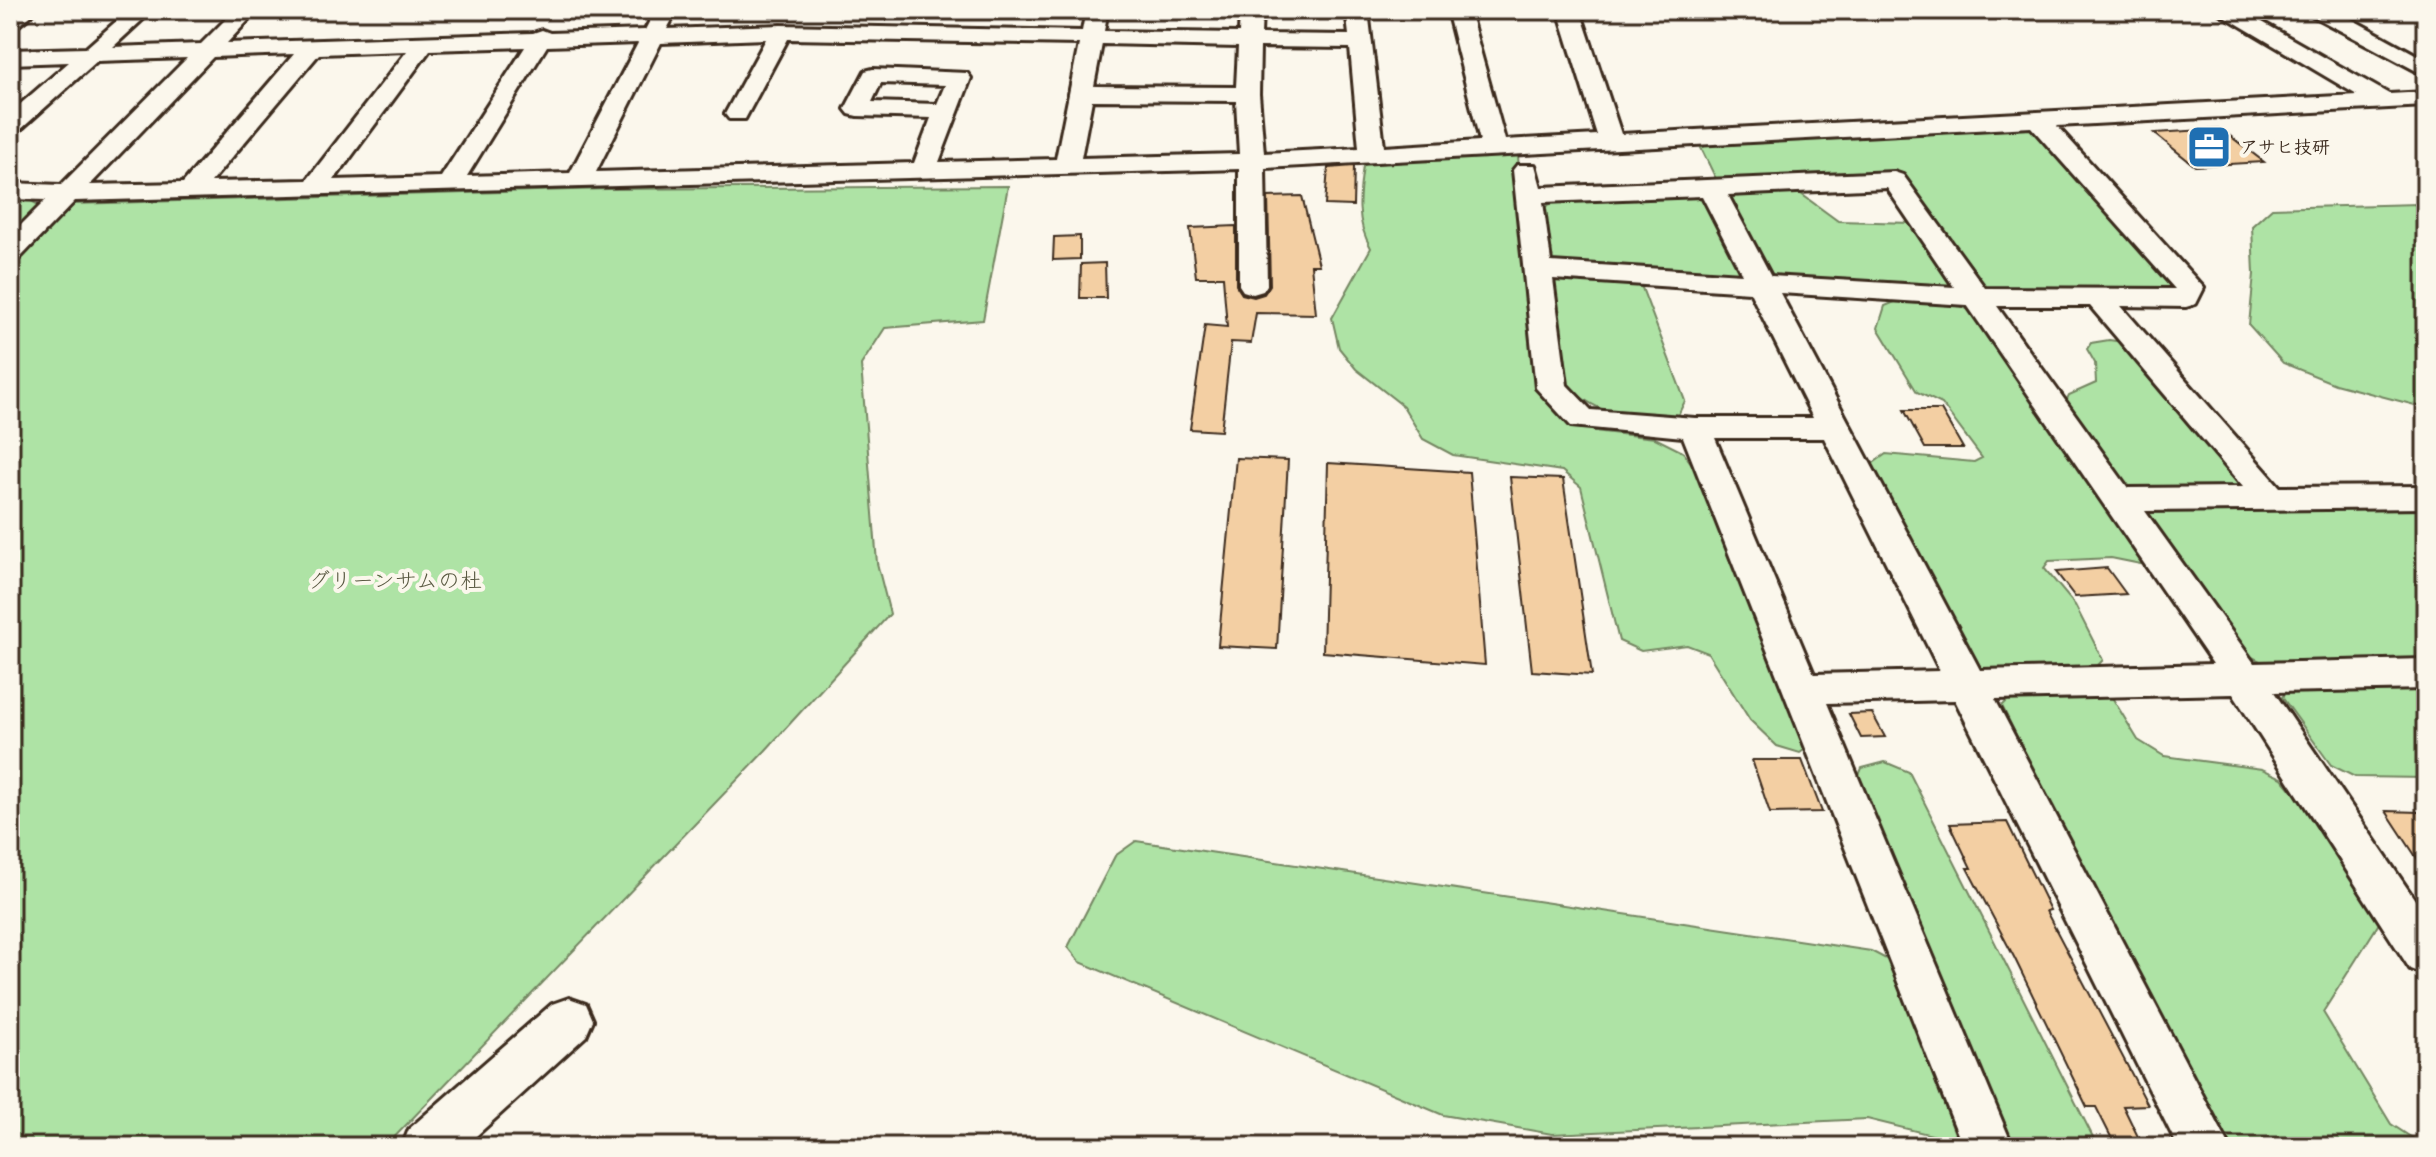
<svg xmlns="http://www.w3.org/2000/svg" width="2436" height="1157" font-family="Mali,'Klee One',sans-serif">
	<rect width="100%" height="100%" fill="#fbf7ec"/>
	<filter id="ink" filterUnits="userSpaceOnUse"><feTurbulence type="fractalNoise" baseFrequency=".0125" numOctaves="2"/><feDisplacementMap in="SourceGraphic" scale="16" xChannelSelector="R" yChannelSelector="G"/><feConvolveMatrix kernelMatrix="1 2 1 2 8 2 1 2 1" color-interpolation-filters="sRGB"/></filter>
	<g filter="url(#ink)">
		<path fill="#aee3a5" stroke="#748662" stroke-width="2" d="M2028,127l10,1 136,152 -2,11 -180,-1 -19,-9 -69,-99 -181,2 -8,-7 -14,-29 11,-6z
			M1518,153l7,150 11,60 34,56 24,12 61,7 28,14 19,26 109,267 -11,8 -23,-7 -27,-26 -42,-67 -21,-8 -46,6 -22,-10 -38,-154 -19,-16 -109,-16 -30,-16 -20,-33 -47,-37 -17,-21 -7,-30 39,-70c-16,-27 -12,-53 -8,-82l8,-5z
			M1008,186l-25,134 -98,8 -24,37 16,198 13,51 -125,137 -380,396h-375v-877l63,-66 535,-15z
			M1780,189l21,5 37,27 74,2 45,68 -175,-11 -17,-10 -38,-69 12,-8z
			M1702,191l41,78 -9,7 -183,-13 -9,-55 16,-8z
			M10,200l21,1 9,5 -1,5 -29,31z
			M2418,204l8,3v201l-91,-24 -52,-21 -34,-38 5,-51 -2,-48 20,-18z
			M1558,279l75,3 9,6 43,113 -9,18c-49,-2 -68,1 -109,-32l-14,-104z
			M1912,295l38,6 28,13 168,240 -5,10 -30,-6 -62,3 -5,7 31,37 28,55 -6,6 -109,6 -15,-5 -100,-193 -1,-10 14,-10 88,8 8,-4 -40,-54 -25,-12 -39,-64 7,-22z
			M2109,340l14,2 118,136 2,12 -102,3 -22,-9 -55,-79 5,-10 27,-12 -1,-20 -8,-14 4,-6z
			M2426,508v155l-158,2 -34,-17 -90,-129 7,-10z
			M2426,683v95l-71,-1 -24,-12 -49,-68 11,-13z
			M2095,692l18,7 25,41 26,16 98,13 20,9 94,112 7,27 -60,95 68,112 35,23h-202l-96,-180 -126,-261 9,-9z
			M1885,762l24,10 189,375h-87l-155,-365 6,-14z
			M1136,841l735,110 21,11 63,172 -7,5 -81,-20 -315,15 -109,-19 -363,-153 -12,-15 47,-91z"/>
		<path fill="#f3cfa3" stroke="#3b2a1e" stroke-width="2" d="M2221,129l43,33 -69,4 -41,-33z
			M1354,166l-1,40 -28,-1 3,-37z
			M1302,196l17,69h-8l5,49 -60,-1 -5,30 -20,-1 -10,89 -31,-2 15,-104 22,2 -4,-50h-27l-6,-49 46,-2v59l6,9 12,3 10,-3 6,-9 -2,-88z
			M1080,236v23l-27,1 1,-23z
			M1105,263l1,35h-26l1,-34z
			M1904,410h37l22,38h-38z
			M1236,458l52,2 -11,189 -59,-3z
			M1328,463l141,9 16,193 -162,-13z
			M1510,477l53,2 29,196 -60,-4z
			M2107,568l19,26 -51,3 -19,-25z
			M1872,713l13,24 -24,1 -12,-24z
			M1752,760h50l20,52 -52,1z
			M2386,811l33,1 7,10v50z
			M2007,822l43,88 -4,1 102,194 -25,1 20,41h-27l-20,-40h-9l-73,-150 -47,-89h4l-21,-44z"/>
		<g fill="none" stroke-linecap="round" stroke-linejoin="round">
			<g stroke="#3b2a1e" stroke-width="6">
				<path id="minor" d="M12,10h26l-20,16 -8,1z
					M129,10h24l-40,37 88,-3 34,-34h23l-31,33 306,-10 9,-3 8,3 95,-3 9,-17 8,-1 11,6 -6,11 114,-4 301,6 4,-21h22l-4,21 135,2 1,-23h22l-1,24 88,1 -3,-25h22l16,137 96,-6 -33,-131h22l36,130 92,-5 -39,-125h22l41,124 736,-39 -143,-85h27l148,84 37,-2v14l-369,20 147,162 -8,16 -10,3 -65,-1 159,181 146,-1v22l-281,3 109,152 172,-4v30l-152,3 152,224v59l-16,-6 -177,-275 -238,5 235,448h-52l-223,-447 -128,3 186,444h-50l-280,-710 -112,-11 -35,-38 -23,-218 4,-5h18l6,22 353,-15 9,3 82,113 190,1 -144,-162 -766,41 2,117 -4,6 -10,3 -10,-3 -4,-6v-116l-1164,32 -55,57 -10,2v-24l36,-36 -36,-1v-16l51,2 126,-127 -90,3 -78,70 -9,2v-20l59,-51 -59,2v-14l76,-2zM766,39l-41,75 4,5h16l43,-80 291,5 -23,115 -117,3 32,-84 -4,-5 -94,-4 -8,2 -20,38 4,5 8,2 74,2 -17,45 -318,9 65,-129zM638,43l-68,130 -103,3 80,-130zM1102,44l136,3 -2,40 -142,-1zM525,47l-84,130 -107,3 96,-130zM1260,47l90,1 9,100 -95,5 -5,-59zM407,51l-100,129 -96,2 108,-128zM294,54l-111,129 -93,2 123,-128zM881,83l64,2 -8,19 -65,-2zM1092,100l144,1 3,53 -158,4zM1887,188l67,99 -183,-11 -43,-81zM1702,196l40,78 -191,-12 -8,-60zM1553,279l197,13 63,126h-118l-104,-8 -24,-25zM1780,293l187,12 246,359 -233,6zM1997,306h93l153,181 -115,1zM1715,438h109l116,233 -126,3z
					M2308,10h27l91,50v16l-115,-61z
					M569,998l17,6 7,16 -7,16 -122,111h-62l7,-18 143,-125z"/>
			</g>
			<use href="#minor" fill="#fbf7ec" fill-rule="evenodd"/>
		</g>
	</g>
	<defs>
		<g id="office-square" transform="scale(2.3)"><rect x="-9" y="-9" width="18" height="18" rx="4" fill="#1f6fb2" stroke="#fbf7ec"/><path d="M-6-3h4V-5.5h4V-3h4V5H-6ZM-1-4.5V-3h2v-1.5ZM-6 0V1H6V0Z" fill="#fff"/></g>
	</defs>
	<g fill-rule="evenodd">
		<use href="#office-square" x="2209" y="147"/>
	</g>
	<g text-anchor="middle" stroke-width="8" stroke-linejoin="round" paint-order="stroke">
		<g font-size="18" font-weight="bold" fill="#3b2a1e" stroke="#fbf7ec" text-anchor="start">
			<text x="2240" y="153">アサヒ技研</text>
		</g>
		<g font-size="22" fill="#585840" stroke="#fbf7ec">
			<text x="395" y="588">グリーンサムの杜</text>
		</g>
	</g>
	<rect width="2436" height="1157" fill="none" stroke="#fbf7ec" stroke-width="40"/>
	<rect x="20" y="20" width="2396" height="1117" fill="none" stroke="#3b2a1e" stroke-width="3" filter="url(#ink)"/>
</svg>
